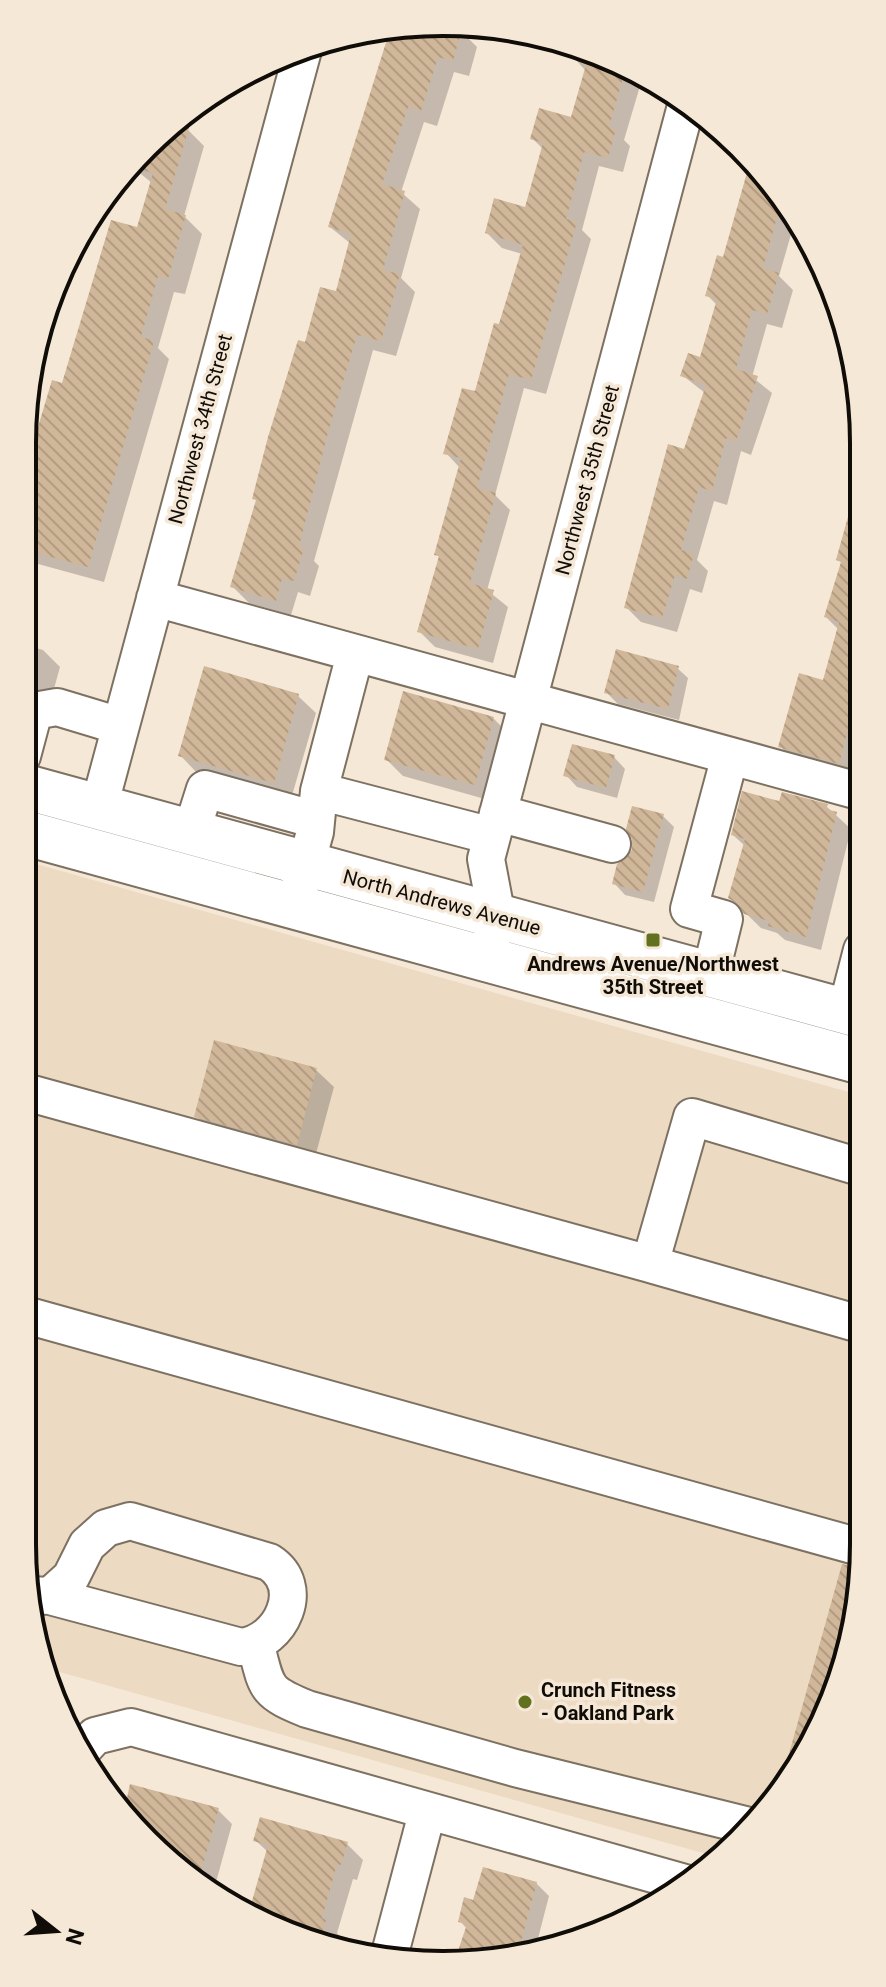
<svg xmlns="http://www.w3.org/2000/svg" width="886" height="1987" font-family="Roboto,sans-serif">
	<defs>
		<pattern id="building-back-hatch" width="6" height="6" patternUnits="userSpaceOnUse" patternTransform="scale(2)"><rect width="6" height="6" fill="#d0b799"/><path d="M-1 5l2 2M0 0l6 6M5-1l2 2" fill="none" stroke="#b29c82"/></pattern>
	</defs>
	<rect width="100%" height="100%" fill="#f6e8d7"/>
	<path fill="#ecdac3" d="M22,860l841,236 1,448 -32,161 -73,117 -42,35 -675,-190 -20,-123z"/>
	<path fill="#0003" d="M443,22l18,4 -1,4 17,17 -8,29 -15,-4 -17,54 -13,-4 -23,70 19,17 -19,69 14,14 -19,64 -23,-6 -59,211 5,5 -9,30 -12,-4 -7,23 -42,-12 -16,-16 25,-85 -4,-4 52,-153 31,-51 14,-50 -21,-17 58,-186 -7,-7z
		M576,48l28,6 39,22 -19,64 6,6 -7,26 -24,-6 -17,64 9,9 -45,155 -22,-6 -29,107 15,15 -23,80 21,17 -15,56 -58,-16 -16,-16 21,-73 -4,-4 24,-86 -14,-15 30,-59 46,-140 -20,-6 -15,-15 40,-23 16,-61 -11,-11 41,-19 13,-48 -12,-13z
		M175,126l13,4 16,16 -20,70 18,18 -17,60 -11,-2 -16,56 11,11 -65,223 -77,-21 -5,-5v-55l32,-119 10,3 75,-155 13,-47 -21,-17 14,-20z
		M749,172l18,5 10,9 27,48 -12,-3 -13,45 14,14 -11,38 -15,-4 -15,53 20,16 -21,62 -10,-4 -14,54 -13,-4 -17,59 11,11 -6,22 -12,-4 -13,43 -36,-10 -15,-15 79,-214 -23,-18 19,-16 16,-54 -9,-9 16,-37z
		M861,483v262l-8,32 -59,-16 -14,-15 44,-64 15,-52 -13,-13 17,-53 -5,-5z
		M22,644l21,6 17,17 -8,29 -30,-9z
		M676,667l12,11 -9,42 -61,-16 -12,-12z
		M298,696l18,17 -25,86 -94,-26 -17,-18z
		M493,718l18,18 -19,65 -89,-25 -17,-17z
		M614,757l11,12 -8,29 -40,-11 -11,-12z
		M780,804l46,2 25,23 -30,121 -36,-10 -8,-7 -16,-5 -31,-30 15,-52 -12,-11z
		M663,816l11,11 -20,75 -29,-7 -11,-12z
		M316,1070l18,17 -20,74 -100,-28 -18,-17z
		M863,1255v48l-10,-10z
		M837,1590l17,4 -22,111 -46,74z
		M218,1810l14,14 -19,69 -67,-56 1,-5 -9,-3 -14,-14z
		M255,1840l92,4 16,16 -6,20 -4,-1 -16,54 4,4 -3,11 -103,-38 4,-12 15,4 14,-50z
		M536,1883l13,13 -15,58 -9,3h-65l7,-28 -7,-8 15,-18z
		M609,1915l16,4 -19,7z"/>
	<path fill="url(#building-back-hatch)" d="M440,23l22,6 -9,32 -15,-4 -17,54 -13,-4 -26,77 23,7 -22,79 17,4 -19,67 -24,-6 -27,90 -31,121 5,2 -10,33 -12,-3 -6,23 -46,-14 26,-87 -4,-1 16,-62 30,-97 7,2 15,-55 16,4 15,-57 -23,-7 61,-194z
		M590,51l14,3 22,13 -17,60 7,2 -8,29 -24,-6 -18,67 11,3 -46,158 -22,-6 -32,114 19,5 -26,90 24,7 -16,59 -61,-17 22,-76 -5,-1 27,-97 -18,-4 19,-66 13,3 19,-68 5,1 24,-79 -38,-12 9,-35 31,9 18,-64 -13,-4 9,-31 32,9z
		M193,114l-28,95 21,6 -18,64 -10,-3 -17,61 13,4 -66,226 -66,-18v-51l10,-33 -5,-1 25,-84 10,3 49,-163 26,7 16,-54 -22,-6 14,-21z
		M748,169l16,5 13,12 21,36 -21,-5 -14,51 16,5 -12,41 -15,-4 -16,59 22,7 -22,65 -10,-3 -14,53 -13,-4 -18,63 13,4 -7,25 -12,-4 -13,43 -38,-10 44,-164 16,5 22,-64 -26,-9 8,-23 12,4 17,-58 -12,-3 12,-41 6,2z
		M854,495l7,1v182l-22,86 -61,-17 21,-74 24,7 16,-58 -15,-5 17,-55 -5,-2z
		M616,649l63,17 -11,43 -64,-16z
		M204,666l95,28 -25,89 -96,-27z
		M403,691l91,26 -19,68 -91,-25z
		M572,744l43,11 -9,33 -43,-12z
		M742,791l37,10 3,-9 46,12 -2,5 11,3 -31,125 -38,-11 1,-5 -25,-7 -6,-10 -10,-6 17,-59 -14,-4z
		M632,806l32,8 -21,78 -31,-8 5,-20 15,-14v-11l-6,-10z
		M214,1040l103,28 -20,77 -103,-28z
		M842,1564l17,4 -27,137 -41,66 -6,-3z
		M130,1784l89,24 -18,64 -20,-6 -37,-30 4,-13 -25,-7z
		M260,1817l88,25 -7,23 -4,-1 -15,54 4,2 -6,22 -72,-27 20,-70 -15,-4z
		M483,1867l54,15 -20,75h-61l11,-33 -9,-2 6,-25 9,3z"/>
	<g fill="none" stroke-linecap="round" stroke-linejoin="round">
		<g stroke="#7d7162" stroke-width="40">
			<path id="minor" d="M155,598l707,194
				M22,708l12,3 23,-4 63,19
				M22,756l12,-45
				M319,791l173,45
				M99,807l204,-757
				M498,813l114,31
				M191,833l14,-44 111,31
				M299,889l16,-57 4,-41 36,-137
				M491,941l6,-24 -11,-58 201,-757
				M710,976l14,-57 -35,-10 41,-153
				M846,1012l16,-62
				M22,1091l628,173 42,-147 171,51
				M650,1264l213,61
				M22,1314l841,234
				M30,1595l20,1 191,51c41,-5 66,-61 28,-85l-139,-41 -24,7 -19,17 -16,32 -21,19
				M256,1646c11,43 9,46 51,63l208,59 238,59
				M84,1748l11,-12 36,-9 554,156
				M389,1957l38,-144"/>
		</g>
		<g stroke="#7d7162" stroke-width="48">
			<path id="major" d="M22,786l840,230
				M22,832l840,230"/>
		</g>
		<use href="#minor" stroke="#fff" stroke-width="36"/>
		<use href="#major" stroke="#fff" stroke-width="44"/>
	</g>
	<g fill="#61711d" stroke="#f6e8d7" stroke-width="3">
		<rect x="645" y="932" width="16" height="16" rx="4"/>
		<circle cx="525" cy="1702" r="8"/>
	</g>
	<g text-anchor="middle" stroke-width="7" stroke-linejoin="round" paint-order="stroke">
		<g font-size="20" fill="#100c07" stroke="#f6e8d7">
			<text transform="translate(200 429) rotate(-75)" y="7">Northwest 34th Street</text>
			<text transform="translate(587 480) rotate(-75)" y="7">Northwest 35th Street</text>
			<text transform="translate(442 902) rotate(15)" y="7">North Andrews Avenue</text>
		</g>
		<g font-size="20" font-weight="bold" fill="#100c07" stroke="#f6e8d7">
			<text x="653" y="971">Andrews Avenue/Northwest<tspan x="653" dy="23">35th Street</tspan></text>
			<text x="541" y="1697" text-anchor="start">Crunch Fitness<tspan x="541" dy="23">- Oakland Park</tspan></text>
		</g>
	</g>
	<path d="M0 0H886V1987H0ZM443 36H443A407 407 0 0 1 850 443V1544A407 407 0 0 1 443 1951H443A407 407 0 0 1 36 1544V443A407 407 0 0 1 443 36Z" fill="#f6e8d7" fill-rule="evenodd"/>
	<path fill="none" stroke="#100c07" stroke-width="4" d="M443 36H443A407 407 0 0 1 850 443V1544A407 407 0 0 1 443 1951H443A407 407 0 0 1 36 1544V443A407 407 0 0 1 443 36Z"/>
	<g transform="translate(56 1931) rotate(107)" stroke="#f6e8d7" stroke-width="6" paint-order="stroke">
	<path d="M0-6L14 30L0 20L-14 30Z" fill="#100c07"/>
	<text y="-12" font-size="22" font-weight="bold" text-anchor="middle" fill="#100c07">N</text>
	</g>
</svg>
